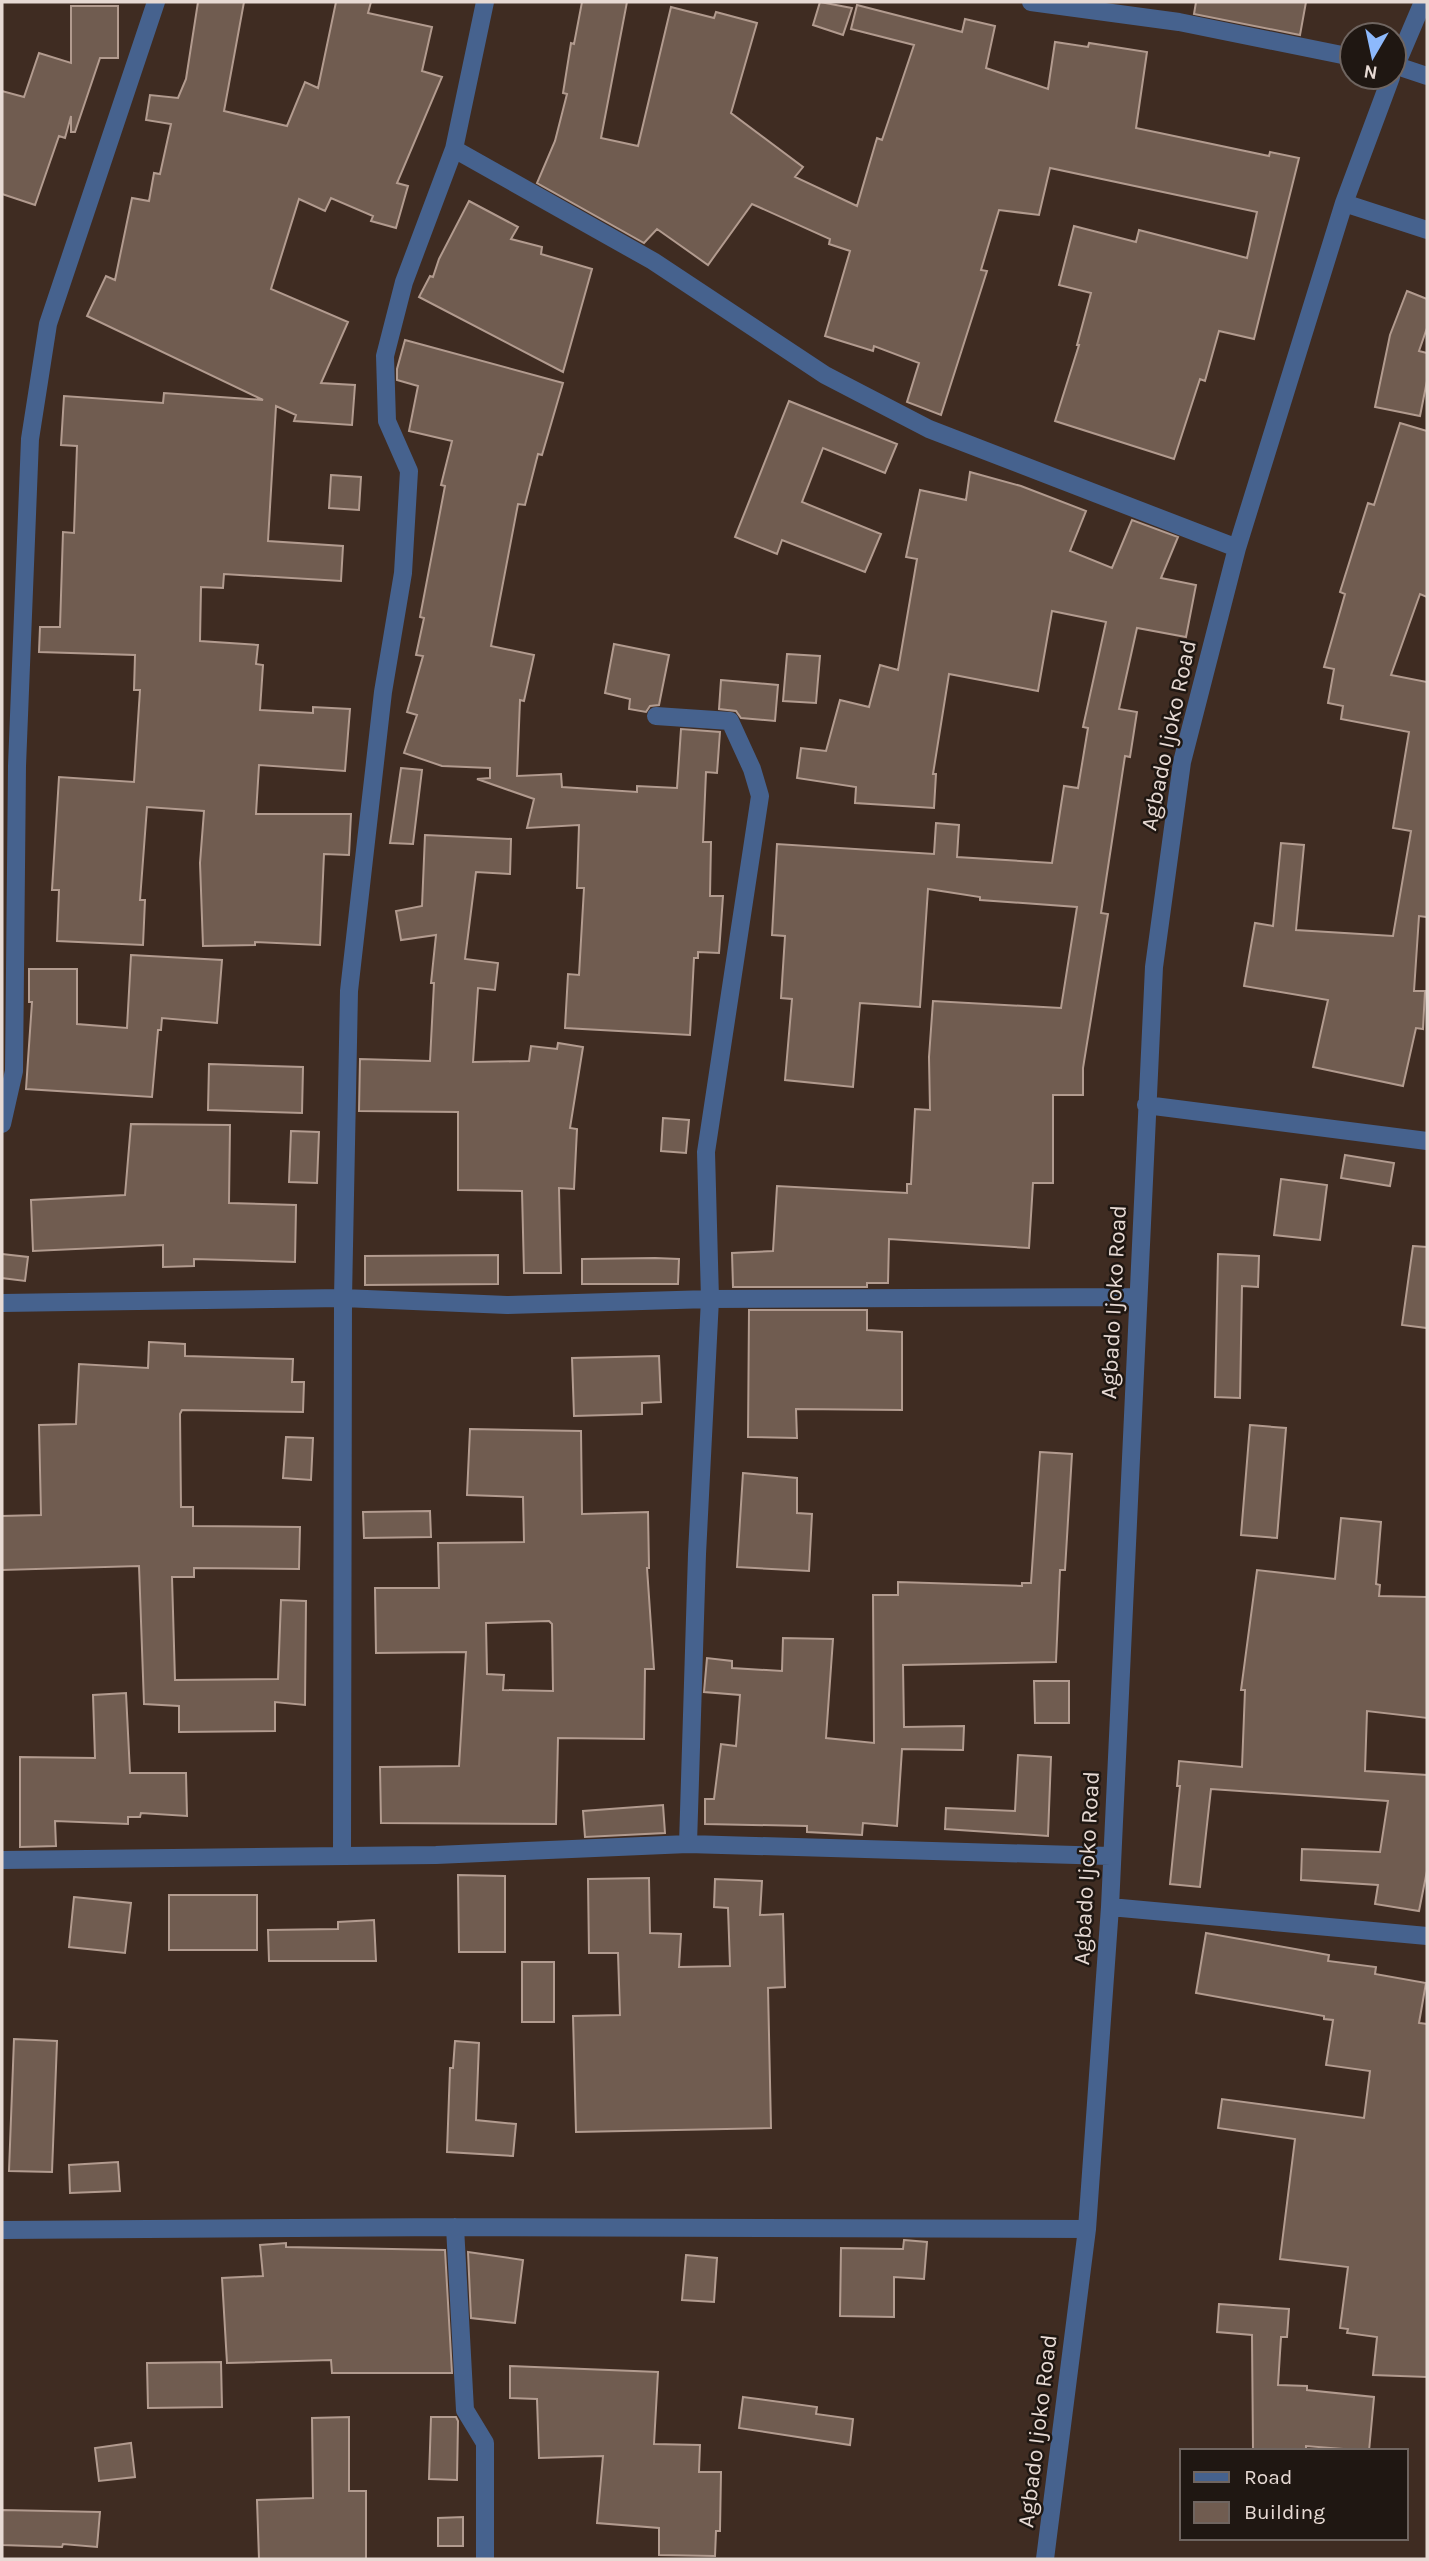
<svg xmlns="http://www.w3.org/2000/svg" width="1429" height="2561" font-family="Karla,sans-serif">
	<rect width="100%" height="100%" fill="#3f2c22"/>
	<path fill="#705c50" stroke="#b29b8f" stroke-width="2" fill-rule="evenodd" d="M198,2h46l-20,109 63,15 18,-44 13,6 18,-86h35l-3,11 64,14 -10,44 20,6 -45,106 11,3 -12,42 -25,-7 2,-5 -42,-18 -6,13 -26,-12 -28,90 77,33 -27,61 34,2 -3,40 -58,-4 2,-6 -20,-9 -8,135 75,5 -2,35 -117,-7 -1,14 -22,-1 -1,54 58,4 -2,19 7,1 -3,45 53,3v-6l37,2 -5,62 -86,-6 -3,49h95l-2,41 -25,-1 -4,91 -65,-3v3l-52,1 -3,-83 4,-52 -57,-4 -7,93h5l-2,45 -86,-4 2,-51h-7l7,-113 75,5 6,-92h-6l1,-35 -96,-3 1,-25h20l3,-95 11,1 3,-87 -16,-1 3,-49 99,7 1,-10 99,7 -176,-84 19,-40 9,4 17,-82 17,3 5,-28 6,1 11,-50 -25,-4 4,-25 28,3 8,-19z
		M582,2h45l-26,136 37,8 33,-139 43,11 2,-6 41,11 -26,90 72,54 -8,10 62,29 20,-68 5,2 32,-95 -63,-16 6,-24 105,27 3,-13 30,7 -9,42 62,21 7,-47 33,5 1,-4 58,9 -11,76 133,28 1,-4 29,6 -45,181 -35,-8 -14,50 -5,-2 -26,80 -119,-38 24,-76h-2l14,-52 -32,-8 15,-59 62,16 3,-12 108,28 10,-46 -207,-44 -11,47 -40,-5 -18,60 6,1 -46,144 -34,-13 12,-39 -45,-17 -1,5 -48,-15 25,-85 -21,-7 1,-5 -78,-35 -44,61 -51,-36 -13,14 -107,-60 18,-42 12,-47 -4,-1 8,-50 3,1z
		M820,2l32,6 -9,27 -30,-10z
		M1196,2h110l-6,33 -106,-21z
		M71,6h47v52h-18l-25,74h-4v-16l-6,22 -6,-2 -24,69 -33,-11v-103l22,6 15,-44 32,10z
		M469,201l49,26 -7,12 31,8 -1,7 51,15 -29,103 -144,-75 11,-21 3,1 6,-18z
		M1407,291l20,8v29l-8,23 8,2v28l-7,35 -45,-9 15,-72z
		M405,340l158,43 -21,72 -4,-1 -13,51 -7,-1 -27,142 43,9 -10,46 -4,-1 -3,76 44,-2 1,13 75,5v-6l40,2 4,-59 39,3 -3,41 -11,-1 -3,70h8l-1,54h13l-4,57 -21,-1v6h-4l-4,77 -125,-7 3,-54 11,1 5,-87h-7l2,-63 -52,3 7,-29 -57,-20 13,-1v-10l-48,-2 -38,-13 13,-38 -10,-3 16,-56 -7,-1 8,-37 -4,-1 25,-131 -4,-1 11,-44 -43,-10 9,-45 -21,-6v-11z
		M789,401l108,43 -12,29 -62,-25 -21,54 79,32 -16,38 -83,-32 -5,14 -42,-17z
		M1400,423l27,8v166l-7,-3 -29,81 36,7v235l-8,-1 -5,75h11l-2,38 -7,-1 -13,58 -90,-19 15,-67 -84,-14 11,-63 18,3 8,-83 23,2 -8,85 97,6 18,-105 -18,-3 16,-96 -68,-13 2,-13 -15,-3 6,-34 -10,-2 21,-73 -5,-2 28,-89 6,2z
		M970,472l51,14 65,25 -16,40 42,17 20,-48 46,17 -17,41 35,7 -10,52 -49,-9 -18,81 18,3 -7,45 -5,-1 -24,157 7,1 -25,154v27h-30v88h-20l-4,65 -140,-9 -1,44h-21v4h-134l-1,-34 41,-2 4,-65 130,7v-9h4l4,-75 15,1 -1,-53 4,-56 128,7 16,-101 -97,-7v-3l-52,-8 -8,118 -60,-4 -7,84 -68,-7 7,-81 -11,-1 4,-62 -13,-1 5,-91 157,10 2,-31 23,2 -2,32 95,6 12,-77 14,2 10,-60 -5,-1 23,-105 -54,-11 -14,80 -89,-17 -16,100h3l-2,34 -79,-5 1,-16 -59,-9 4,-30 25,3 14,-51 29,7 11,-42 18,5 19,-111 -11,-2 14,-67 46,10z
		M331,475l30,2 -2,33 -30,-2z
		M614,644l55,11 -10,50 -9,1 -4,6 -17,-3 1,-10 -25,-6z
		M787,654l33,2 -4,47 -33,-2z
		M721,680l57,5 -3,36 -34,-3 -5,-7 -17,-2z
		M401,768l21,2 -9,74 -23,-1z
		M425,835l86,4 -1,35 -34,-2 -11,87 33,4 -3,27 -17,-2 -5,74 56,-1 2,-15 26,3 1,-6 25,4 -13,81 7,1 -3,60 -15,-1 2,85h-37l-2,-82 -64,-1v-78l-99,-1 1,-52 70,2 4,-78h-3l5,-48 -35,5 -5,-29 26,-5z
		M131,955l91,5 -5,63 -55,-5 -1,12h-3l-6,67 -126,-8 6,-87h-3v-33h48v55l50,4z
		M209,1064l94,3 -1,46 -94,-3z
		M663,1118l26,2 -3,33 -25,-2z
		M131,1124l99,1 -1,78 67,2 -1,57 -101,-3v7l-31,1v-22l-130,6 -2,-51 94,-5z
		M291,1131l28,1 -2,51 -28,-1z
		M1345,1155l49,8 -4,23 -49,-8z
		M1281,1179l46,6 -7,55 -46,-5z
		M1413,1246l14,1v81l-25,-3z
		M2,1254l26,3 -3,24 -23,-3z
		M1218,1254l41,2 -1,31 -16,-1 -2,112 -25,-1z
		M498,1255v29l-133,1v-29z
		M655,1258l24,1 -1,25h-96v-25z
		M749,1310h118v20l35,2v78l-106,-1 1,29 -49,-1z
		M149,1342l36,2v12l108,3 -1,23h12l-1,30 -121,-2 -2,4 1,93h12v19l107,1 -1,42 -105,-1v9h-22l3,103 103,-1 3,-79 25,1 -1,104 -30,-3v29l-96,1v-26l-35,-2 -5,-138 -137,4v-54l39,-1 -2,-90 37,-1 3,-60 69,4z
		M659,1356l2,46 -19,1v11l-68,2 -2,-58z
		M1250,1425l36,3 -9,110 -36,-3z
		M470,1429l111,2 1,83 66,-2 1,56h-2l7,101h-9l-1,70 -86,-1 -2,86 -175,-1 -1,-56 79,-1 7,-114 -90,1 -1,-65h64l-1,-45 86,-1 -1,-45 -56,-2zM549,1621l3,3 1,67 -50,-1 1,-15 -17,-1 -1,-51z
		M286,1437l27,1 -2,42 -28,-2z
		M1040,1452l32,2 -7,116h-5l-4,92 -153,3 1,62 60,-1 -1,24 -61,-1 -5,77 -34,-3 -1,12 -55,-3v-6l-102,-2v-25h9l7,-55 15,2 4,-51 -36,-3 3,-34 25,3v7l50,3 1,-33 50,1 -7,99 48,5 -1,-148h25v-13l124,4v-3h9z
		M743,1473l54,5v35l15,1 -3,57 -72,-4z
		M430,1511l1,26 -67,1 -1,-26z
		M1341,1518l40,4 -5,62 4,1 -1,11 48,1v121l-60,-7 -2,60 62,4v96l-8,40 -44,-7 3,-19 -77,-5 1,-31 78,3 8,-51 -177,-12 -11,98 -30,-3 10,-98h-3l2,-25 63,6 3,-77h-4l16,-120 78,9z
		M1034,1681h35v42h-34z
		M126,1693l4,80h56l1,43 -46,-3 -1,4h-12v7l-73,-3 1,25 -36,1v-90l75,1 -2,-63z
		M1018,1755l33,2 -3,79 -103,-7 1,-21 69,3z
		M663,1805l2,28 -80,4 -2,-26z
		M458,1875l47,1v76h-46z
		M649,1878l1,55 31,1 -2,33 51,-1 -2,-58 -14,-1 1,-28 47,2 -2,34 23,-1 2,73 -17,1 3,140 -195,4 -3,-116 47,-1 -2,-62h-29l-1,-74z
		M169,1895h88v55h-88z
		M74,1897l57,6 -6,50 -56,-6z
		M374,1920l2,41h-107l-1,-31 70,-1v-7z
		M1206,1933l123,22 -1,6 48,6 -1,7 51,9 -7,40 8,1v353l-54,-2 4,-38 -30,-4 1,-4 -8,-1 8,-61 -68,-8 15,-120 -77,-11 4,-29 142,19 6,-47 -44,-6 7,-45 -9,-1v-3l-128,-23z
		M522,1962h32v60h-32z
		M14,2039l43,2 -5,131 -43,-1z
		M455,2041l24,2 -3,77 40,4 -3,32 -66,-4 3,-84h3z
		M118,2162l2,29 -50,2 -1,-28z
		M904,2240l23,2 -3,37 -30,-2v40l-54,-1 1,-68 62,1z
		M286,2243v4l159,3 7,123h-120l-1,-13 -104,3 -5,-85 41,-2 -3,-31z
		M468,2252l55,8 -8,63 -44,-5z
		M686,2255l31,3 -3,44 -32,-2z
		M1219,2304l70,5 -2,28h-6l-3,48 29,1v4l67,7 -5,54 -63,-5v5h-53l-1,-116 -35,-3z
		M221,2362l1,45 -74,1 -1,-45z
		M510,2366l148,6 -4,72 46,1 -1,27h22l-1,59h-4l-1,25 -56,-1v-27l-62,-5 6,-67 -64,2 -2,-59 -27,-1z
		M743,2397l74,10 -1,7 37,5 -3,26 -111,-17z
		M349,2417v74h17v68h-107l-2,-59 56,-2 -1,-80z
		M431,2417h25l2,4 -1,59 -28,-1z
		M131,2443l4,34 -36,4 -4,-33z
		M2,2510l98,2 -3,35 -34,-3 -1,3 -60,-2z
		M463,2517v29h-25v-28z"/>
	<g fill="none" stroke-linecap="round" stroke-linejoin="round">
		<path stroke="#46628e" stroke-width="18" d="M1031,2l148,20 173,35
			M1394,65l33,11
			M1394,70l29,-68
			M454,149l199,112 172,114 104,54 308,119
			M1344,203l83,27
			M656,716l74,5 22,48 8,27 -54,356 4,147 -13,255 -9,290
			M1146,1105l281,36
			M2,1124l12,-53 3,-305 13,-327 18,-115 108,-322
			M2,1303l341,-5 164,7 203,-6 427,-2
			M342,1856l1,-558 6,-307 34,-299 20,-119 6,-102 -22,-50 -2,-65 19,-74 50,-133 31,-147
			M2,1860l434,-5 252,-11 422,12
			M1110,1907l317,29
			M455,2227l10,183 20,33v116
			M2,2230l453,-3 632,2
			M1045,2559l42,-330 23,-322 44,-940 28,-205 55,-214 107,-345 47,-126"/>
	</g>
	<g text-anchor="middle" stroke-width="5" stroke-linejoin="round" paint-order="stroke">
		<g font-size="23" fill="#e7dad4" stroke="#1f1712">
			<text transform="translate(1168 735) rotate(-78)" y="8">Agbado Ijoko Road</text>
			<text transform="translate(1113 1302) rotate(-87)" y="8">Agbado Ijoko Road</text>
			<text transform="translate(1086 1868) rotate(-87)" y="8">Agbado Ijoko Road</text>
			<text transform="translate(1037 2431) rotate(-83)" y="8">Agbado Ijoko Road</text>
		</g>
	</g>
	<rect width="1429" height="2561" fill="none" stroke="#e7dad4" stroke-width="7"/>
	<rect x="1180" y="2449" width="228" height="91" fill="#1f1712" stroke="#6f6560" stroke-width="2"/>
	<rect x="1194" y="2472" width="35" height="10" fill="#46628e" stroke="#6f6560" stroke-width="2"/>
	<text x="1244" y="2484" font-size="21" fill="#e7dad4">Road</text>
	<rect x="1194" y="2502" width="35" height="21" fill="#705c50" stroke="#6f6560" stroke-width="2"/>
	<text x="1244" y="2519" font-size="21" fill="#e7dad4">Building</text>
	<g transform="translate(1373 56) rotate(189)"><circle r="33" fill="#1f1712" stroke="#6f6560" stroke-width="2"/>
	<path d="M0-5L12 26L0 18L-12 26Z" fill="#8db9fc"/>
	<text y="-10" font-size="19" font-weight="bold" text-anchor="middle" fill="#e7dad4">N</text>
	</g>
</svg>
